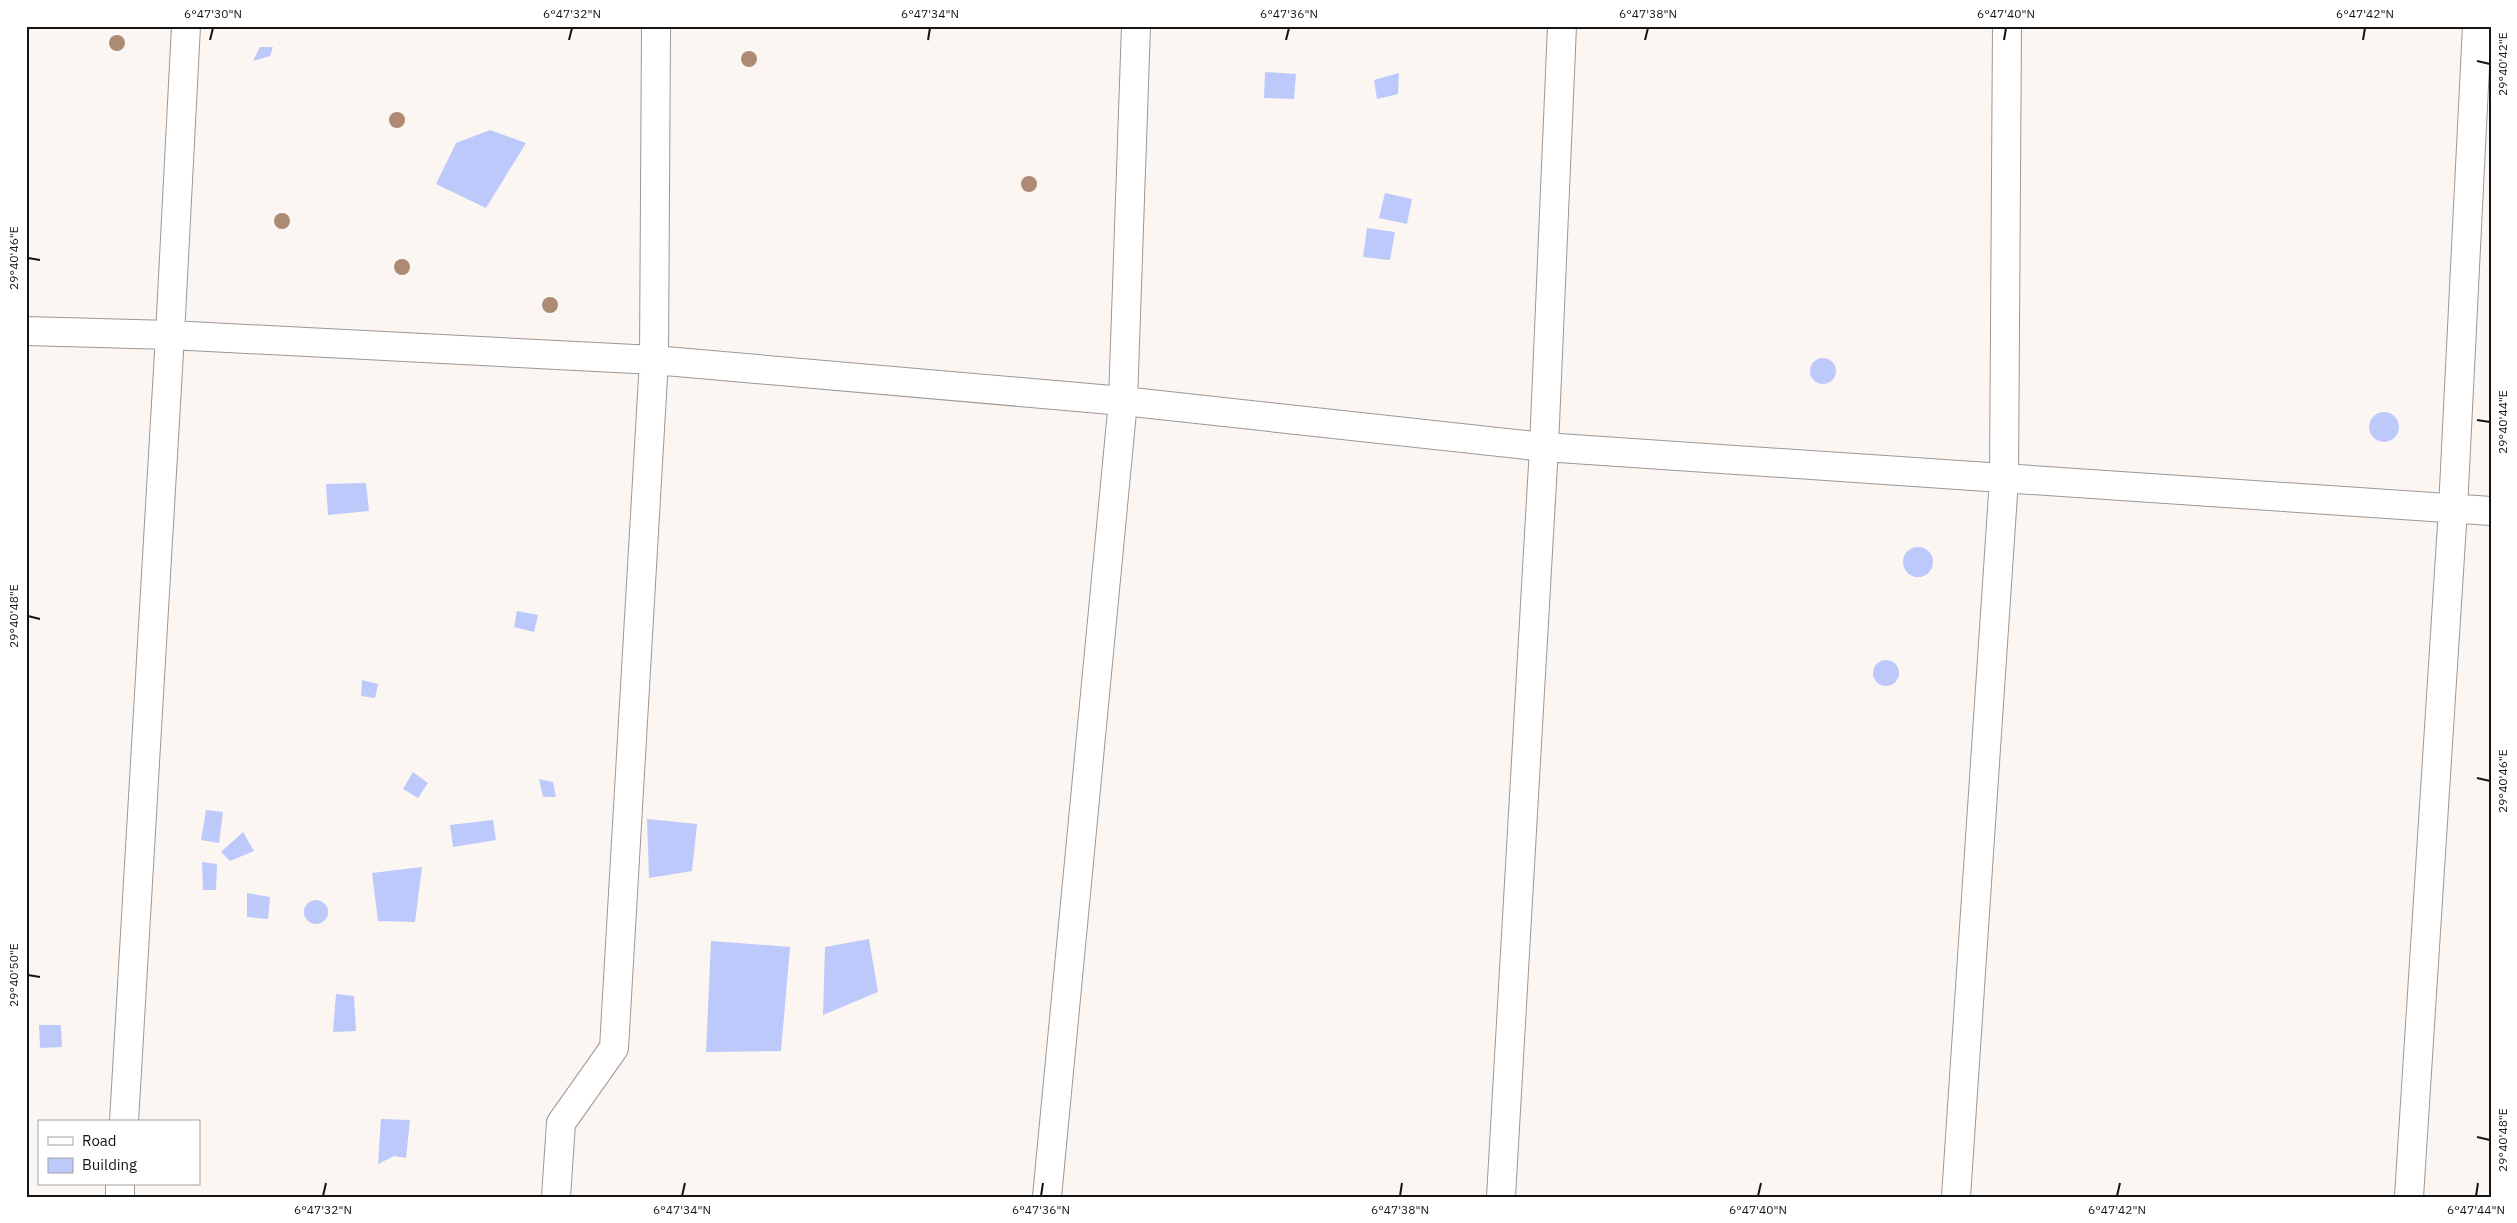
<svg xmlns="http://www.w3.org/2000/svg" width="2517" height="1223" font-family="'IBM Plex Sans',sans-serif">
	<rect width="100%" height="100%" fill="#fcf6f3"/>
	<path fill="#bcc9fa" d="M260,47h13l-3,9 -17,5z
		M1265,72l31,2 -2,25 -30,-1z
		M1399,73l-1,21 -21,5 -3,-19z
		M490,130l36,13 -40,65 -50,-24 20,-41z
		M1385,193l27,6 -5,25 -28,-6z
		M1367,228l28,4 -5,28 -27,-3z
		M1810 371a13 13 0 1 1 26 0a13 13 0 1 1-26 0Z
		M2369 427a15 15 0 1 1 30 0a15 15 0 1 1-30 0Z
		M366,483l3,28 -41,4 -2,-31z
		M1903 562a15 15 0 1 1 30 0a15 15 0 1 1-30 0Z
		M517,611l21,4 -4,17 -20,-5z
		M1873 673a13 13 0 1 1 26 0a13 13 0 1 1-26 0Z
		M362,680l16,4 -3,14 -14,-2z
		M413,772l15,11 -10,15 -15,-9z
		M539,779l14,3 3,15h-13z
		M206,810l17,2 -4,31 -18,-3z
		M647,819l50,5 -5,47 -43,7z
		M493,820l3,20 -43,7 -3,-22z
		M243,832l11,19 -24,10 -9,-9z
		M202,862l15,2 -1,26h-13z
		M422,867l-7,55 -37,-1 -6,-48z
		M247,893l23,4 -2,22 -21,-2z
		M304 912a12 12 0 1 1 24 0a12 12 0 1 1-24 0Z
		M869,939l9,53 -55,23 2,-68z
		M711,941l79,6 -9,104 -75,1z
		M336,994l18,2 2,35 -23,1z
		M39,1025h22l1,22 -22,1z
		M381,1119l29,1 -4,38 -12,-2 -16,8z"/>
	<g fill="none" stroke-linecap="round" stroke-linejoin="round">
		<g stroke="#9d9794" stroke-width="30">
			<path id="street" d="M26,331l144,4 484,25 469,41 421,46 947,64
				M124,1122l46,-787 16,-309
				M120,1197v-13
				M556,1197l5,-74 53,-75 40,-688 2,-334
				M1047,1197l76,-796 13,-375
				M1501,1197l43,-750 18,-421
				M1956,1197l48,-718 3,-453
				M2409,1197l44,-688 24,-483"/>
		</g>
		<use href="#street" stroke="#fff" stroke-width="28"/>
	</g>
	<g fill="#ac8a74">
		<circle cx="117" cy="43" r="8"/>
		<circle cx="749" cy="59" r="8"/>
		<circle cx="397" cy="120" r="8"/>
		<circle cx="1029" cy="184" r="8"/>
		<circle cx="282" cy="221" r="8"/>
		<circle cx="402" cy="267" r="8"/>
		<circle cx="550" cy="305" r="8"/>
	</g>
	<path fill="none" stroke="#161413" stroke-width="2" d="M210,40l3,-12M569,40l3,-12M928,40l2,-12M1286,40l3,-12M1645,40l3,-12M2004,40l2,-12M2363,40l2,-12M2477,61l13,3M28,258l12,2M2477,420l13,2M28,616l12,3M2477,778l13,3M28,975l12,2M2477,1137l13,3M323,1196l3,-13M682,1196l3,-13M1041,1196l2,-13M1400,1196l2,-13M1758,1196l3,-13M2117,1196l3,-13M2476,1196l2,-13"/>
	<rect width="2517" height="1223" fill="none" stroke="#ffffff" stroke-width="55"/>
	<rect x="38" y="1120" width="162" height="65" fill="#ffffff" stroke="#a2a1a1"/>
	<rect x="48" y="1137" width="25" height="8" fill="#ffffff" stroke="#a2a1a1"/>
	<text x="82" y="1146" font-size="15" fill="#161413">Road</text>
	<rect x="48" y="1158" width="25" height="15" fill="#bcc9fa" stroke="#a2a1a1"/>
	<text x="82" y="1170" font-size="15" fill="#161413">Building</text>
	<rect x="28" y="28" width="2462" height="1168" fill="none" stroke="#161413" stroke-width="2"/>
	<g font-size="12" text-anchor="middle" fill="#161413">
		<text x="213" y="18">6°47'30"N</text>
		<text x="572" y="18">6°47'32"N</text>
		<text x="930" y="18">6°47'34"N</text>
		<text x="1289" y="18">6°47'36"N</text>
		<text x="1648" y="18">6°47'38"N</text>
		<text x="2006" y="18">6°47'40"N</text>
		<text x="2365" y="18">6°47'42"N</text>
		<text transform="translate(2503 64) rotate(-90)" y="4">29°40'42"E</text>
		<text transform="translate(14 258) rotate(-90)" y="4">29°40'46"E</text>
		<text transform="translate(2503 422) rotate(-90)" y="4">29°40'44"E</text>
		<text transform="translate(14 616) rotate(-90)" y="4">29°40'48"E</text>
		<text transform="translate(2503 781) rotate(-90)" y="4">29°40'46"E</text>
		<text transform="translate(14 975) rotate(-90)" y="4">29°40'50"E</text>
		<text transform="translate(2503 1140) rotate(-90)" y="4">29°40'48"E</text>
		<text x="323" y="1214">6°47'32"N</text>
		<text x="682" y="1214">6°47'34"N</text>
		<text x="1041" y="1214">6°47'36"N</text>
		<text x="1400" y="1214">6°47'38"N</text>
		<text x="1758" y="1214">6°47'40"N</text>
		<text x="2117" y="1214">6°47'42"N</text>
		<text x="2476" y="1214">6°47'44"N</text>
	</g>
</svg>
